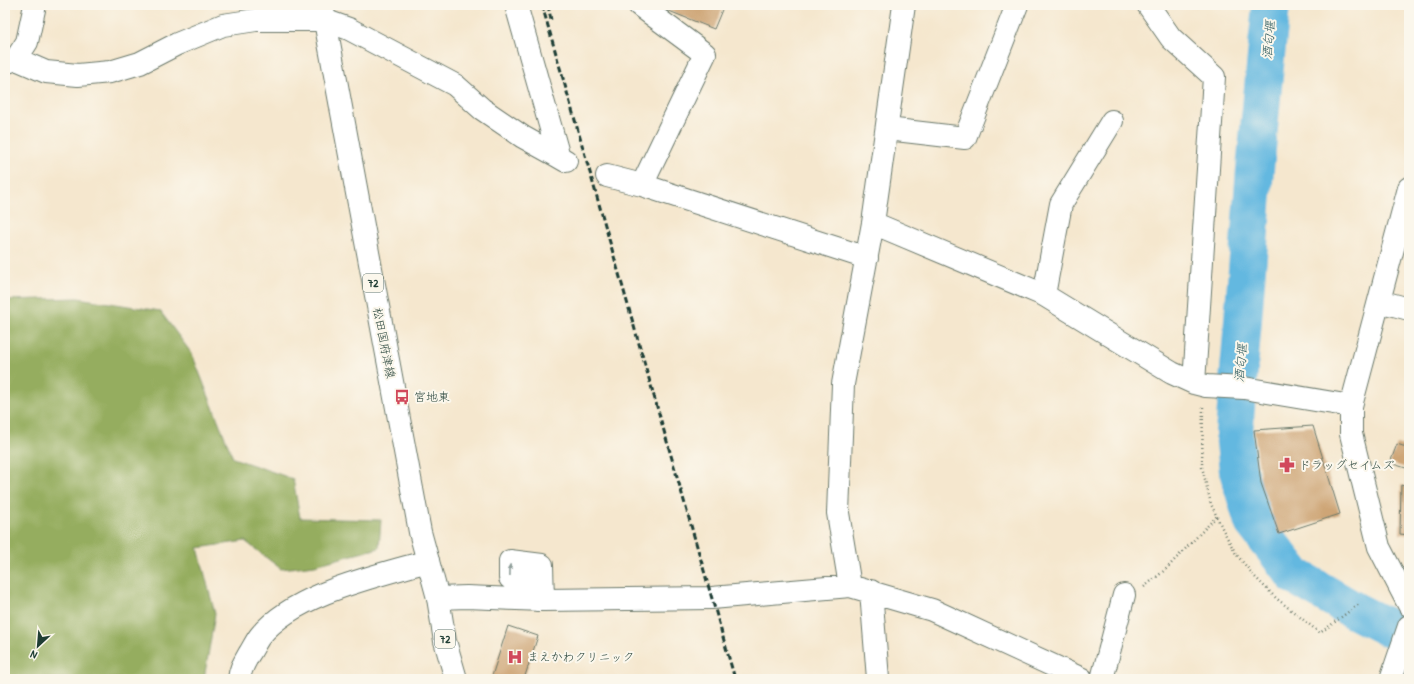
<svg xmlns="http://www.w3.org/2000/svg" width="1414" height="684" font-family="'Patrick Hand','Klee One',sans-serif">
	<rect width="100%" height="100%" fill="#fbf7ec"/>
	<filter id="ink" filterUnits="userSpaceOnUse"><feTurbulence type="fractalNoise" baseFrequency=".025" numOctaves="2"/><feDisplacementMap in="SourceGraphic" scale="8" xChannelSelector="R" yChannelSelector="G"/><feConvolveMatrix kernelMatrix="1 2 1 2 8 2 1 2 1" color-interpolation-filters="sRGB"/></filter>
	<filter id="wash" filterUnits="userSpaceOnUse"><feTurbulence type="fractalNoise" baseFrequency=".012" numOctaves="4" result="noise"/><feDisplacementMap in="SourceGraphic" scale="16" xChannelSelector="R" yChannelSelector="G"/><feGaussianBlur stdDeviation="0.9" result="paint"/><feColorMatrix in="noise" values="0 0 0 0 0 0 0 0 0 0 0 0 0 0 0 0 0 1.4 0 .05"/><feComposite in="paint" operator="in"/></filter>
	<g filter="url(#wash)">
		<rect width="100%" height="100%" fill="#f5e7ce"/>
		<path fill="#95ad5f" stroke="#5a754a" d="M78,298l82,13 32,43 41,104 60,21 7,39 81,2 -2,28 -64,17 -34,4 -36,-28 -47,7 17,66 -11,65h-199v-379z"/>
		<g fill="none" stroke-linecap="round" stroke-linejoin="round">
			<path stroke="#64b8e0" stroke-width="38" d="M1271,5l-16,164 -21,264 4,38 15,51 42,54 60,35 54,27"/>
		</g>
		<g id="blocks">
			<path fill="#cea576" d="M654,5h70l-10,24z
				M1313,426l27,88 -61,20 -18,-51 -7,-53z
				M1397,444l12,4v21l-19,-6z
				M1401,485l8,3v47l-9,-1z
				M508,626l30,10 -14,43h-33z"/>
		</g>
	</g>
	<g filter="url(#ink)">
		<use href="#blocks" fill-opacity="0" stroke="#6a786a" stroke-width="1"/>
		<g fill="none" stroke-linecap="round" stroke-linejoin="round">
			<g stroke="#6a786a" stroke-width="24">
				<path id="minor" d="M516,5l43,152 7,4
					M639,5l66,49 -63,131
					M1148,5l23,33 43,39 -20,306
					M16,59l30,13 32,3 32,-3 30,-9 37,-19 46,-19 33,-5h68l25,9 106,56 27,24 41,28 36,20
					M5,63l11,-4 11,-17 8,-37
					M887,129l78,9 52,-133
					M607,176l35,9 225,73
					M1409,188l-58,218v28l28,113 30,58
					M873,223l171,72 128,78 22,10 12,3 38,2 107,18
					M1044,295l17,-91 51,-83
					M1379,301l30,8
					M850,586l-12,-73 5,-129 30,-161 31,-218
					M871,591l7,88
					M438,598l29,-1 76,3 169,-2 138,-12 82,24 150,69
					M536,600l-1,-20 -25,-2v-17l32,4 1,35
					M239,679c1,-10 5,-16 10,-25 4,-6 7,-13 11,-18 35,-43 117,-60 168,-75
					M1102,679l22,-84"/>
			</g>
			<g stroke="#6a786a" stroke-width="24">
				<path id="major" d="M322,5l98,527 18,66 7,43 11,38"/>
			</g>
			<g stroke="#6a786a" stroke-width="24">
				<path id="highway" d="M1391,679l18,-53"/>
			</g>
			<path stroke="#6a786a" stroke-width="2.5" stroke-dasharray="1 3" stroke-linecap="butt" d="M1203,407l-1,60 9,37 12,26 13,24 19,23 21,21 44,35 39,-29
				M1144,587l21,-17 52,-54"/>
			<use href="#minor" stroke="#fff" stroke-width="22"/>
			<use href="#major" stroke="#fff" stroke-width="22"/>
			<use href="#highway" stroke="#fff" stroke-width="22"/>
			<path stroke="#1f3d34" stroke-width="3" stroke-dasharray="6 3" stroke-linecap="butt" d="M542,5l193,674
				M548,5l3,15"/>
		</g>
		<defs><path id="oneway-solid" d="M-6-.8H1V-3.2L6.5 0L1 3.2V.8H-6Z"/></defs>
		<use fill="#8f9e9a" href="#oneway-solid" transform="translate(510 570) rotate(-89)"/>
	</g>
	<defs>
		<g id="bus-bare" transform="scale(1.2)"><path d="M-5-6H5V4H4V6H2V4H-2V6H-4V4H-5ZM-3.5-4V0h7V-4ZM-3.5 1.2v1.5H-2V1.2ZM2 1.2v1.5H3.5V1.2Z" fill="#d1495b" stroke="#fbf7ec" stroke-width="2.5" paint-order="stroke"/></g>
		<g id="pharmacy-bare" transform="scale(1.2)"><path d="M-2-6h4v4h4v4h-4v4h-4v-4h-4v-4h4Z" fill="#d1495b" stroke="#fbf7ec" stroke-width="2.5" paint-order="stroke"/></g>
		<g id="hospital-bare" transform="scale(1.2)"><path d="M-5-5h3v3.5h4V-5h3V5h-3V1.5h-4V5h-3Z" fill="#d1495b" stroke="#fbf7ec" stroke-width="2.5" paint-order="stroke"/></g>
	</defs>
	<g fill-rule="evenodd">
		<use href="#bus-bare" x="402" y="397"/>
		<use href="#pharmacy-bare" x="1287" y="465"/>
		<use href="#hospital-bare" x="515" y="657"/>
	</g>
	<g text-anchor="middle" stroke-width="4" stroke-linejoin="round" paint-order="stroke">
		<g fill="#fbf7ec" stroke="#61756b" stroke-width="1">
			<rect x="363" y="274" width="20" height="18" rx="3"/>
			<rect x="435" y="630" width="20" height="18" rx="3"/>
		</g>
		<g font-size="11" font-weight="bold" fill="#1f3d34">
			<text x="373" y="287">72</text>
			<text x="445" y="643">72</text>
		</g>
		<g font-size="12" fill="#1f3d34" stroke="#fbf7ec">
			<text transform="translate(384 343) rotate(79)" y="4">松田国府津線</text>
		</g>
		<g font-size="12" fill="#1f3d34" stroke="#fbf7ec" text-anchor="start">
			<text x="414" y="401">宮地東</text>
			<text x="1299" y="469">ドラッグセイムズ</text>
			<text x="527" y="661">まえかわクリニック</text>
		</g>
		<g font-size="13" font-style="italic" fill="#305c5f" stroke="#fbf7ec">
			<text transform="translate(1268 40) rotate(-85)" y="5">酒匂堰</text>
			<text transform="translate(1240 363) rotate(-85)" y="5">酒匂堰</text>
		</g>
	</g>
	<rect width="1414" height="684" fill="none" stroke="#fbf7ec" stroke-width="20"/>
	<g transform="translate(38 646) rotate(206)" stroke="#fbf7ec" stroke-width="3" paint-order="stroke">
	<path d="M0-3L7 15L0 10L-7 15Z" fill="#1f3d34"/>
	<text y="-6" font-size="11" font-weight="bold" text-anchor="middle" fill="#1f3d34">N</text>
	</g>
</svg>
